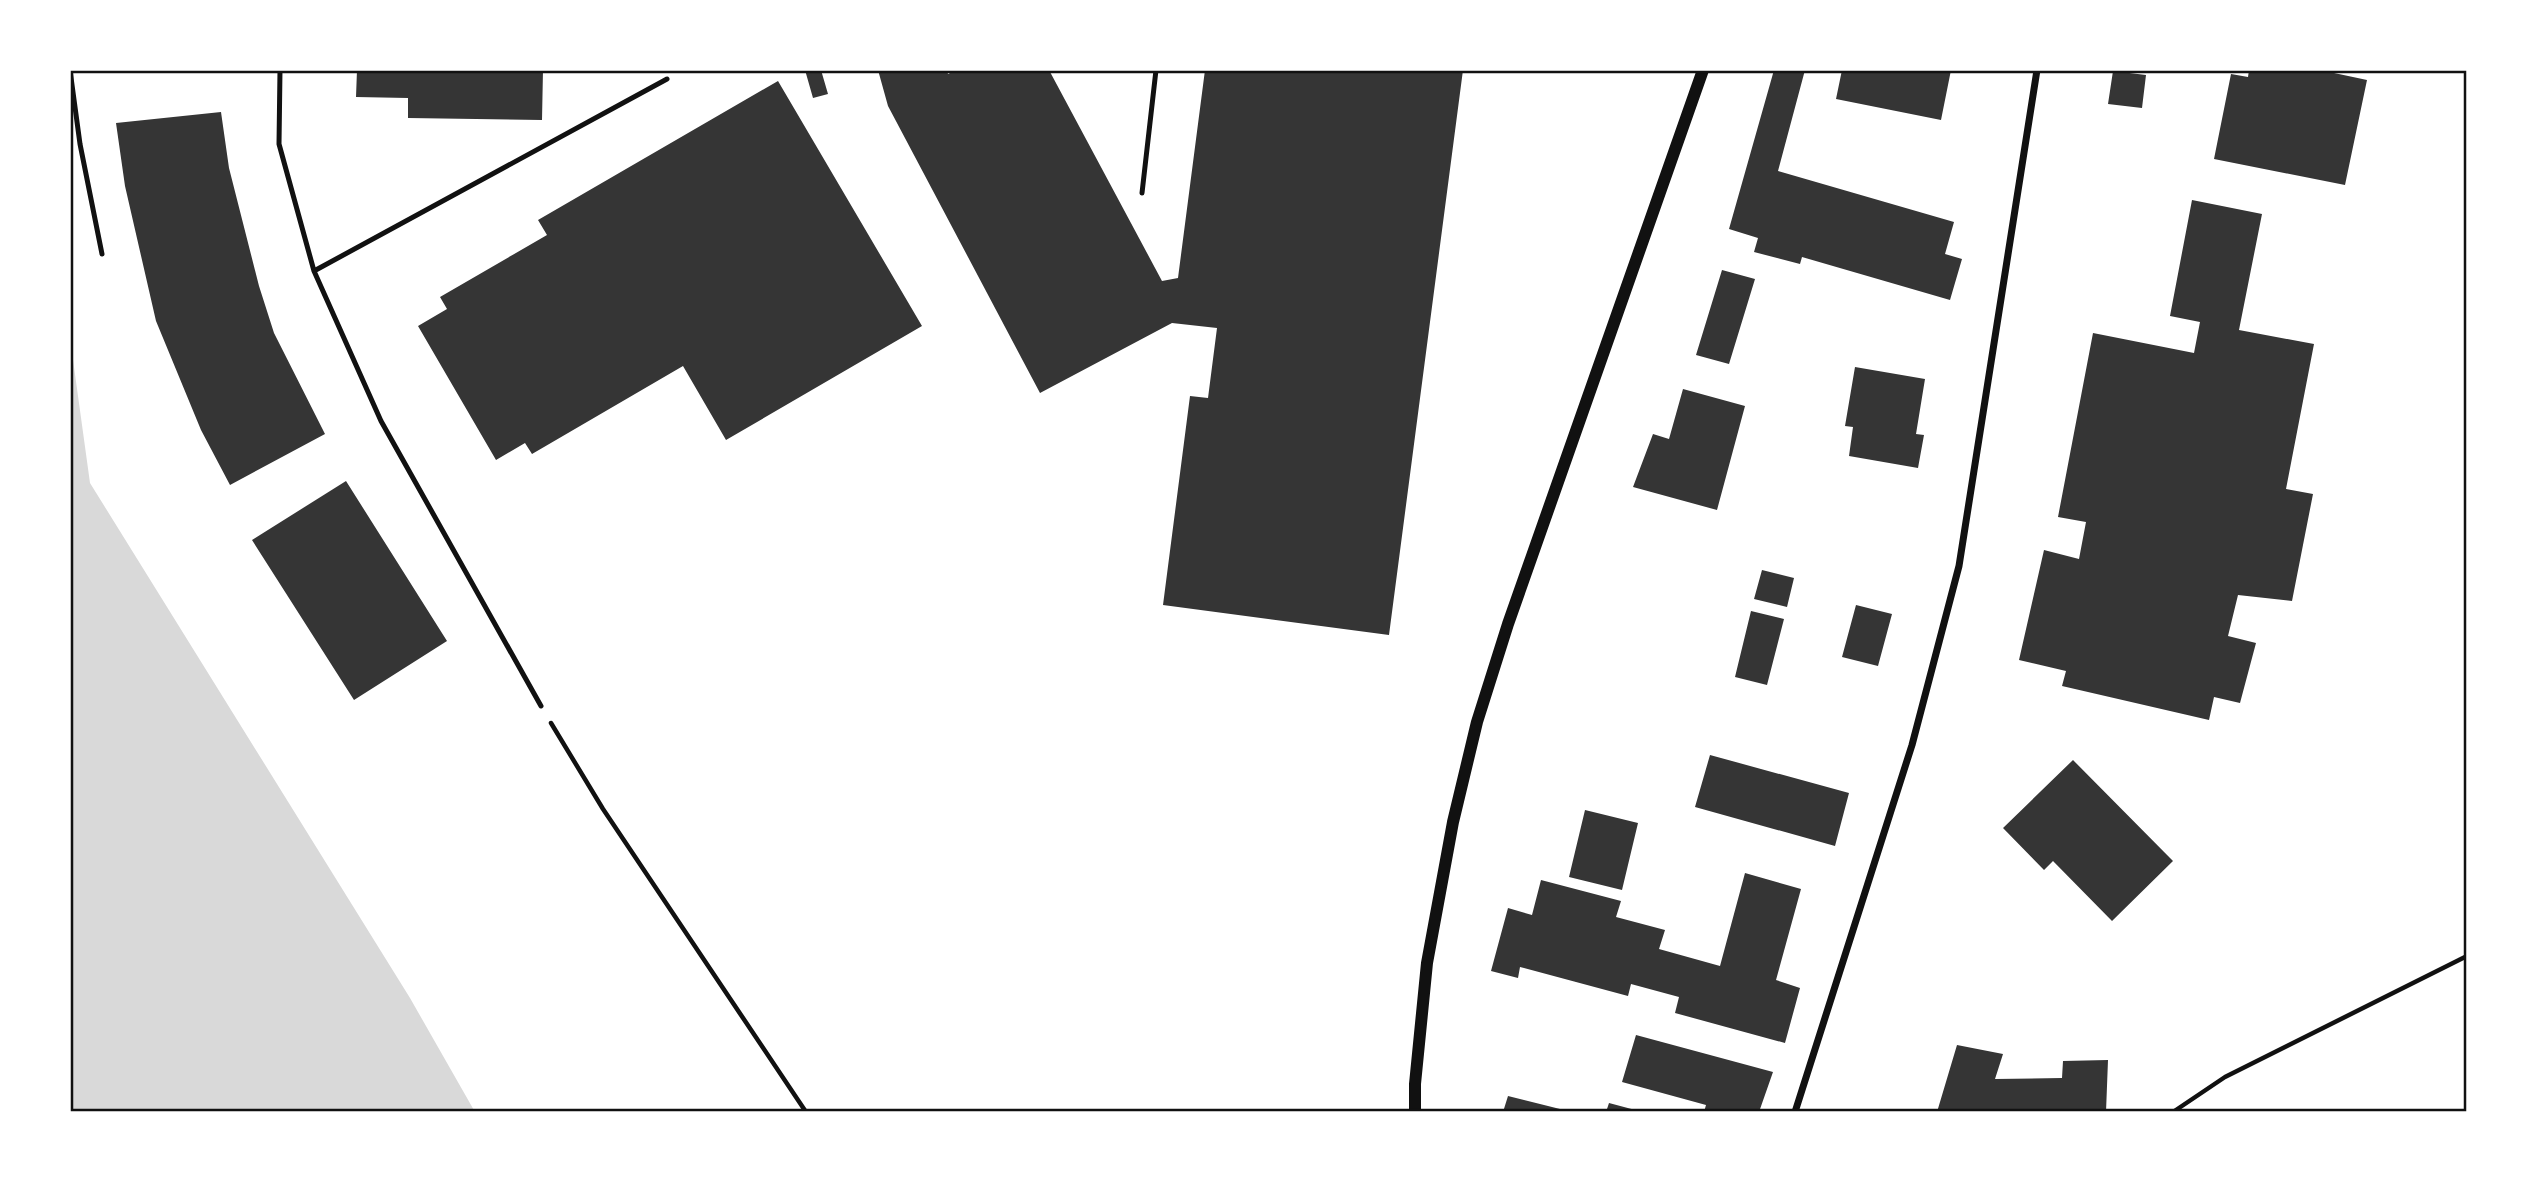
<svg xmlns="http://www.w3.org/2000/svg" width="2537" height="1182" font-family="Poppins,sans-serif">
	<rect width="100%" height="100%" fill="#fff"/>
	<path fill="#d9d9d9" d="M70,338l20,145 320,515 65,114h-405z"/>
	<path fill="#353535" d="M357,70h186l-1,50 -134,-2v-20l-52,-1z
		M805,70h16l7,24 -15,4z
		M878,70h69l1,4 8,-4h93l113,211 16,-3 27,-208h258l-74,565 -226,-30 27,-209 18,2 9,-70 -45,-5 -132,70 -152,-287z
		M1774,70h31l-27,101 176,51 -9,32 17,5 -12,41 -148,-43 -2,7 -46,-12 4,-14 -29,-9z
		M1842,70h109l-10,50 -105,-21z
		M2249,70h71l47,10 -22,105 -131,-26 17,-85 17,3z
		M2113,71l33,4 -4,33 -34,-4z
		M778,81l144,245 -196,114 -43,-74 -151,88 -7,-11 -29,17 -78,-134 29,-17 -7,-12 107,-62 -9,-15z
		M221,112l8,56 30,118 15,47 51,101 -95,51 -29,-55 -45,-109 -31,-135 -9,-63z
		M2192,200l70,14 -23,116 75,14 -28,145 27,5 -21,107 -54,-6 -10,41 28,7 -16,60 -26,-6 -5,23 -147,-34 4,-15 -47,-11 25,-110 35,9 7,-37 -28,-5 35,-184 101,20 6,-31 -30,-6z
		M1722,270l33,9 -26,85 -33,-9z
		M1855,367l70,12 -9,55 8,1 -6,33 -69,-12 4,-29 -8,-1z
		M1683,389l62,17 -28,104 -84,-23 20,-53 16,5z
		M346,481l101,160 -93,59 -102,-160z
		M1762,570l32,8 -7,29 -33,-8z
		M1856,605l36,9 -14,52 -36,-9z
		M1751,611l33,8 -17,66 -32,-8z
		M1710,755l139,38 -14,53 -140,-39z
		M2073,760l100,101 -61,60 -59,-60 -9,9 -41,-42z
		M1585,810l53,13 -16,67 -53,-13z
		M1745,873l56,16 -25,91 24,8 -15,55 -110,-30 4,-16 -48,-13 -3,12 -108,-29 -2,11 -27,-7 17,-63 24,7 9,-35 80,21 -5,16 49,13 -6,19 61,17z
		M1636,1035l137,37 -14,40h-55l2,-7 -84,-23z
		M1957,1045l46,9 -8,25 67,-1 1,-17 45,-1 -2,52h-169z
		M1508,1096l52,13 -1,3h-56z
		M1609,1103l30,8v1h-33z"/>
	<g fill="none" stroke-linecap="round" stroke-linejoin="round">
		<path stroke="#111" stroke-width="4.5" d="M551,723l52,86 203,303
			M2173,1112l52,-35 242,-121"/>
		<path stroke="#111" stroke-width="5" d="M70,70l10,74 22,110
			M280,70l-1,74 35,127 67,150 160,285
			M1142,193l14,-123
			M314,271l353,-192"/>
		<path stroke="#111" stroke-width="7" d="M1795,1112l117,-367 47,-179 78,-496"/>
		<path stroke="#111" stroke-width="12" d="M1415,1112v-28l12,-121 26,-141 24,-100 31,-98 195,-554"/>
	</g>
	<rect width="2537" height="1182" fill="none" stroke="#ffffff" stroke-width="144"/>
	<rect x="72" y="72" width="2393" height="1038" fill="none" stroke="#111" stroke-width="2.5"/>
</svg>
